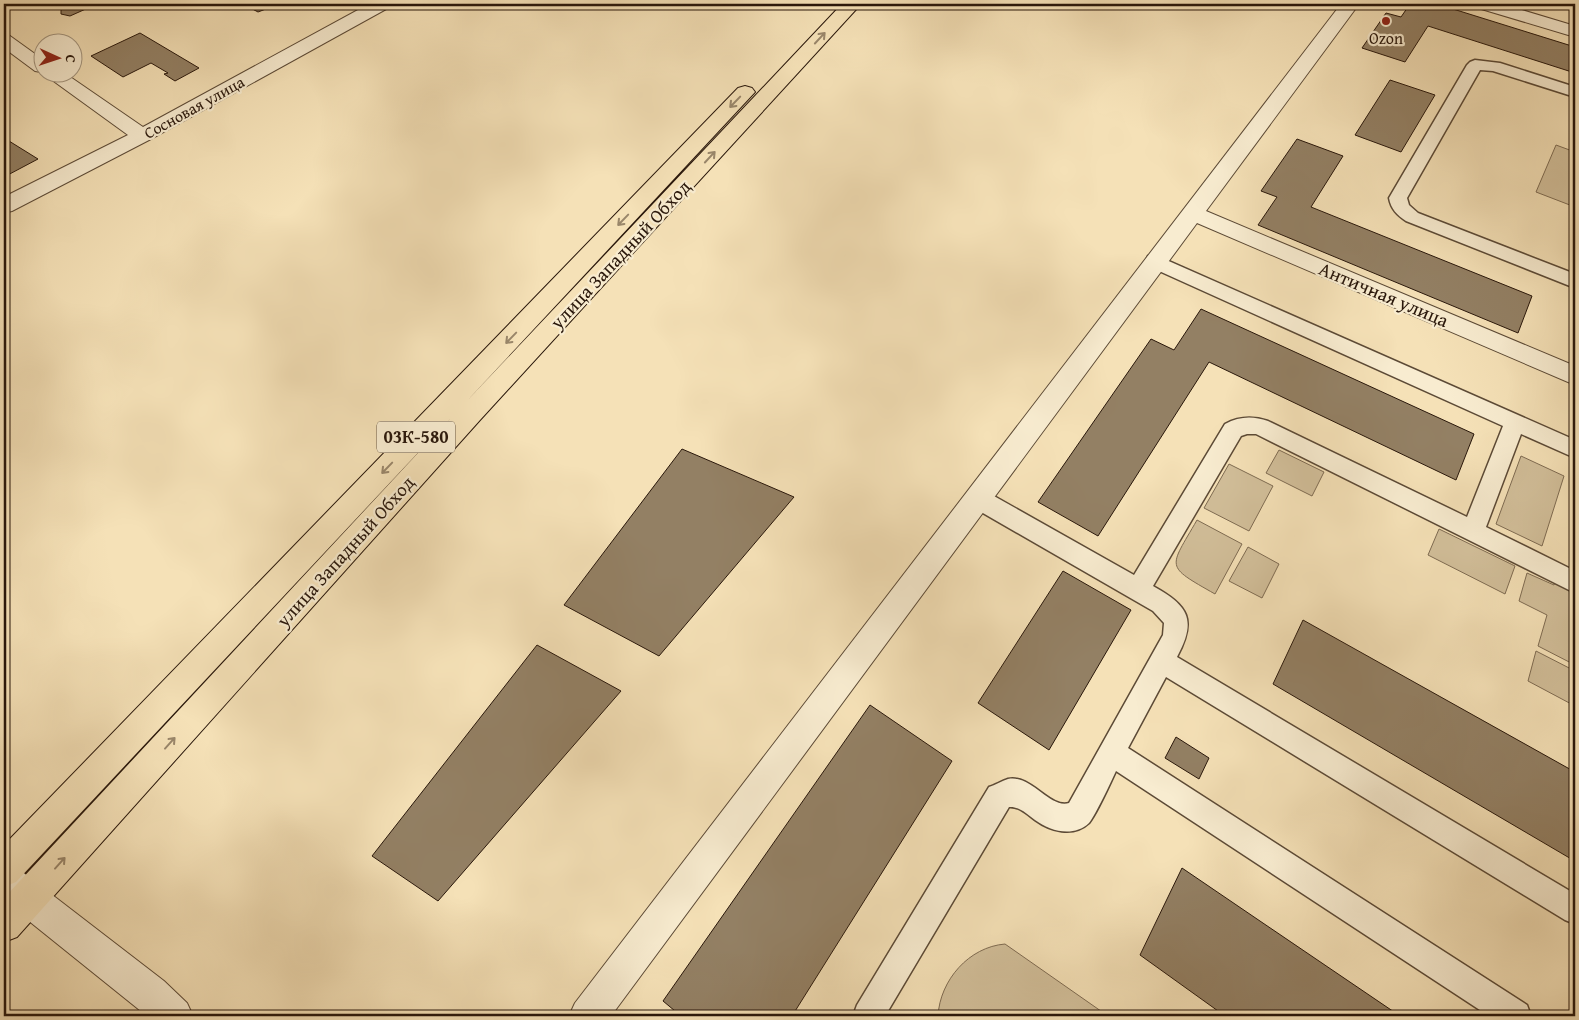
<svg xmlns="http://www.w3.org/2000/svg" width="1579" height="1020" font-family="'Gentium Book Plus',serif">
	<rect width="100%" height="100%" fill="#f5e1b7"/>
	<filter id="stains"><feTurbulence type="fractalNoise" baseFrequency=".004" numOctaves="4"/><feColorMatrix values="0 0 0 0 .2 0 0 0 0 .09 0 0 0 0 .02 0 0 0 .5 -.17"/></filter>
	<radialGradient id="worn" r=".72"><stop offset=".6" stop-color="#630" stop-opacity="0"/><stop offset="1" stop-color="#630" stop-opacity=".3"/></radialGradient>
	<path fill="#d2bf9a" stroke="#7e6b52" d="M1556,145l19,7v55l-39,-15z
		M1279,450l45,22 -12,24 -46,-23z
		M1521,456l43,20 -22,70 -46,-22z
		M1229,464l44,22 -24,45 -45,-23z
		M1197,520l45,24 -27,50c-51,-29 -46,-25 -18,-74z
		M1439,529l76,37 -10,28 -77,-39z
		M1248,547l31,17 -17,34 -33,-17z
		M1527,573l27,12 1,-3 20,10v73l-37,-19 9,-31 -28,-14z
		M1536,651l39,20v35l-47,-25z
		M1005,944l103,72h-170c2,-36 31,-69 67,-72z"/>
	<path fill="#938064" stroke="#29170b" d="M61,4h36l-27,12 -9,-2v-4l6,-3z
		M243,4h36l-21,8z
		M1410,4h27l138,43v26l-147,-47 -23,36 -43,-14 24,-35 15,4z
		M140,33l59,35 -24,13 -11,-7 4,-1 -17,-10 -28,14 -32,-21z
		M1390,80l45,15 -34,57 -46,-17z
		M1297,139l46,17 -32,51 221,89 -14,37 -260,-108 19,-28 -16,-6z
		M9,141l29,18 -34,18v-34z
		M1201,309l273,125 -18,46 -247,-118 -111,174 -60,-34 113,-163 23,11z
		M682,449l112,48 -135,159 -95,-51z
		M1063,571l68,39 -82,140 -71,-47z
		M1303,620l272,152v79l-2,9 -300,-176z
		M537,645l84,46 -183,210 -66,-45z
		M870,705l82,56 -160,255h-111l-18,-15z
		M1176,737l33,21 -10,21 -34,-21z
		M1182,868l75,51 143,97h-175l-85,-61z"/>
	<g fill="none" stroke-linecap="round" stroke-linejoin="round">
		<g stroke="#5c4a36" stroke-width="3">
			<path id="service" d="M1475,60l25,3 75,24v10l-82,-26 -13,-1 -73,128 2,7 9,8 157,61v14l-169,-67c-9,-6 -15,-12 -17,-23l78,-133 3,-3z
				M1155,255l420,185v18l-54,-24 -35,93 89,44v22l-319,-159h-9l-6,2 -88,150c36,20 44,34 24,71l398,237v30l-10,-4 -399,-243 -38,71 399,257 4,11h-42l-373,-245c-5,11 -21,45 -27,52 -16,15 -39,8 -54,-3 -8,-6 -16,-14 -26,-13l-124,209h-32l4,-11 132,-218c6,-2 13,-6 19,-8 23,-5 42,30 61,24l94,-168 1,-12 -11,-12 -184,-106 -3,-7 3,-7 8,-2 8,2 149,84 91,-151c15,-8 28,-8 43,-3l199,96 36,-91 -355,-160 -2,-5 2,-5z"/>
		</g>
		<g stroke="#5c4a36" stroke-width="2">
			<path id="minor" d="M369,4h22l-3,4 -239,132 -137,71 -8,2v-16l124,-62 -87,-63 -6,-1 -31,-23v-13l6,1 32,23v13h21l80,55z
				M1341,4h18l-153,207 369,155v19l-378,-162 -586,793h-42l6,-13z
				M1475,4h27l73,22v11l-97,-29z
				M4,862l12,5 148,114 23,22 6,13h-46l-143,-115z"/>
		</g>
		<g stroke="#29170b" stroke-width="2">
			<path id="trunk" d="M842,4h19l-381,416 -463,517 -13,5v-44l454,-488 -442,472 -12,5v-42l734,-757 7,-2 7,2 3,4 -291,312z"/>
		</g>
		<use href="#service" fill="#f8ecd0" fill-rule="evenodd"/>
		<use href="#minor" fill="#f8ecd0" fill-rule="evenodd"/>
		<use href="#trunk" fill="#f5e1b7" fill-rule="evenodd"/>
	</g>
	<defs><path id="oneway-shaft" d="M-6 0H5M1.5-3L5.5 0L1.5 3" fill="none" stroke-width="1.6" stroke-linecap="round" stroke-linejoin="round" transform="scale(1.25)"/></defs>
	<g stroke="#99866a">
		<use href="#oneway-shaft" transform="translate(820 38) rotate(-47)"/>
		<use href="#oneway-shaft" transform="translate(735 102) rotate(134)"/>
		<use href="#oneway-shaft" transform="translate(710 157) rotate(-47)"/>
		<use href="#oneway-shaft" transform="translate(623 220) rotate(134)"/>
		<use href="#oneway-shaft" transform="translate(511 338) rotate(134)"/>
		<use href="#oneway-shaft" transform="translate(387 468) rotate(134)"/>
		<use href="#oneway-shaft" transform="translate(170 743) rotate(-48)"/>
		<use href="#oneway-shaft" transform="translate(60 863) rotate(-48)"/>
	</g>
	<circle fill="#8f2418" stroke="#f8ecd0" stroke-width="2" cx="1386" cy="21" r="5"/>
	<g text-anchor="middle" stroke-width="4.5" stroke-linejoin="round" paint-order="stroke">
		<g font-size="16" fill="#29170b" stroke="#f8ecd0">
			<text x="1386" y="44">Ozon</text>
		</g>
		<g font-size="16" fill="#29170b" stroke="#f8ecd0">
			<text transform="translate(194 107) rotate(-29)" y="6">Сосновая улица</text>
		</g>
		<rect fill="#f8ecd0" stroke="#675746" stroke-width="1" x="377" y="421.5" width="78" height="31" rx="4"/>
		<g font-size="18" font-weight="bold" fill="#29170b">
			<text x="416" y="443">03К-580</text>
		</g>
		<g font-size="19" fill="#29170b" stroke="#f8ecd0">
			<text transform="translate(620 254) rotate(-47)" y="7">улица Западный Обход</text>
			<text transform="translate(1384 294) rotate(23)" y="7">Античная улица</text>
			<text transform="translate(345 551) rotate(-48)" y="7">улица Западный Обход</text>
		</g>
	</g>
	<rect width="1579" height="1020" fill="none" stroke="#f5e1b7" stroke-width="20"/>
	<rect x="5" y="5" width="1569" height="1010" fill="none" stroke="#29170b" stroke-width="2.5"/>
	<rect x="10" y="10" width="1559" height="1000" fill="none" stroke="#29170b"/>
	<g transform="translate(58 58) rotate(93)"><circle r="24" fill="#f8ecd0" stroke="#a59781"/>
	<path d="M0-4L9 19L0 12L-9 19Z" fill="#8f2418"/>
	<text y="-8" font-size="14" font-weight="bold" text-anchor="middle" fill="#29170b">С</text>
	</g>
	<rect width="100%" height="100%" filter="url(#stains)"/>
	<rect width="100%" height="100%" fill="url(#worn)"/>
</svg>
